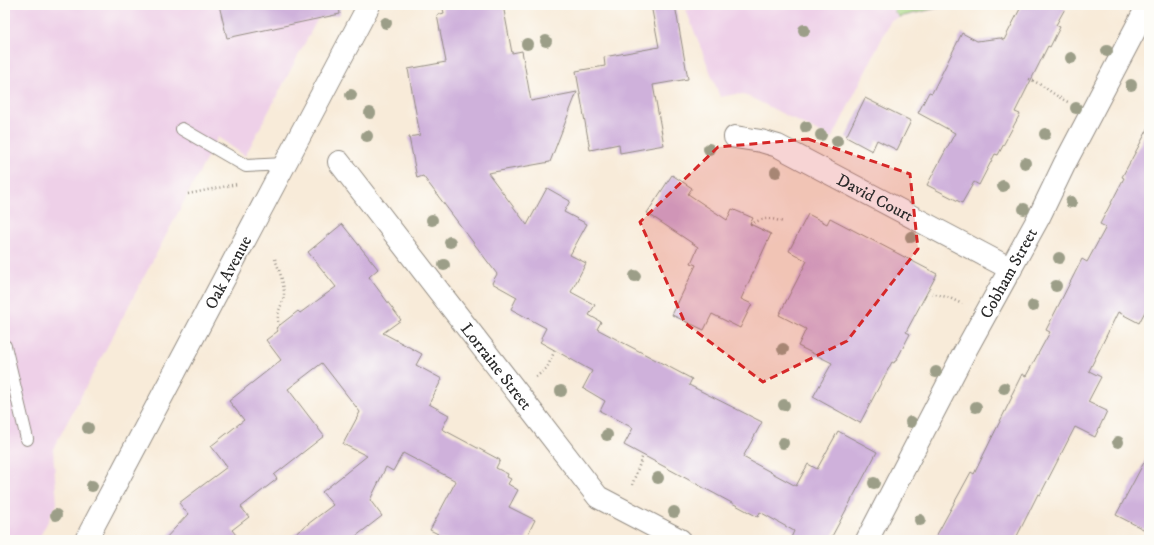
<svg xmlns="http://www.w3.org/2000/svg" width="1154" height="545" font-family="'IM FELL DW Pica',serif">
	<rect width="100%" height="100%" fill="#fdfcf7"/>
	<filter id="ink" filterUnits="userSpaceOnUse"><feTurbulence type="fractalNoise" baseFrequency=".025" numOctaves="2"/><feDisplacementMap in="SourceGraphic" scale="8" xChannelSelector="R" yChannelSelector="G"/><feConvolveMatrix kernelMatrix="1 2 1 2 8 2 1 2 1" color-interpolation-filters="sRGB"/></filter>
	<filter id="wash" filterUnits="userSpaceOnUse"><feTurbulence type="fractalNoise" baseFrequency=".012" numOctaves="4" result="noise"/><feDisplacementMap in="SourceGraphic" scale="16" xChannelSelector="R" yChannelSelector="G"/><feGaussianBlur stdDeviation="0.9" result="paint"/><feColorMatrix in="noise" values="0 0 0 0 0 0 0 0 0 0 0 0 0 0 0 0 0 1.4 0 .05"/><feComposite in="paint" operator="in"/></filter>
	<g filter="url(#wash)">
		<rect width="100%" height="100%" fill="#f8ebd9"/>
		<path fill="#eed0e8" d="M5,5h320l-80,151 -27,-19 -165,312 4,55 -19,36h-33z
			M709,5h245l-63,15 -59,119 -84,-43 -12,-2 -16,3 -34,-87z"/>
		<path fill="#a9d885" stroke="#6a8258" d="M897,5h52l-50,12 -5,-6z"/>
		<g id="blocks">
			<path fill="#cfb1db" d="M219,5h120l1,9 -113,24z
				M442,5h61l9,48 10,-2 9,50 46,-9 -27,70 -62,11 39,52 20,-37 23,13 -6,11 23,12 -17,31 16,8 -15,29 24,13 -6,10 12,7 -4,7 95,50 -3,6 73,37 -19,35 53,29 12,-22 9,5 21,-38 39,21 -47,88h-40l4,-9 -34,-19 -2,5 -134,-72 9,-17 -33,-17 5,-10 -22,-13 9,-17 -52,-29 3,-4h-2l5,-10 -35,-19 6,-12 -25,-14 5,-9 -74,-98 -6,2 -8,-41 11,-2 -12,-66 38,-7 -9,-47 7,-2z
				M651,5h24l13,74 -35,6 11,60 -44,8 -1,-9 -29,6 -14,-79 29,-5 -1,-9 55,-10z
				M1022,5h45l-11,20 4,2 -10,20 -2,-1 -33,66 5,2 -22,41 -3,-1 -16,31 -5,-3 -12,21 -35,-18 28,-52 -37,-20 11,-21 3,1 30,-60 15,8 23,-3 4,2z
				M865,98l46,23 -14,29 -20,-10 -5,11 -26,-14z
				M1149,127v177l-10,19 -21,-11 -29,59 12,6 -13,25 19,9 -12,26 -20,-10 -35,68 -2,-1 -23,46h-81l37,-68 3,2 38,-77 -1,-1 11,-22 4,2 24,-44 -4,-2 36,-71 5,3 19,-35 -6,-3 24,-46 -2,-1z
				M672,175l20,13 -4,6 39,26 5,-11 21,9 -3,6 21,10 -30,65 11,5 -12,24 -28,-14 -8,16 -32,-15 24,-50 -5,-2 7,-16 -51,-34z
				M808,214l19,10 3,-6 107,56 -31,58 4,2 -14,27h-1l-1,2 -2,-1 -32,61 -47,-26 19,-34 -34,-17 8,-17 -27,-14 28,-54 -18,-10z
				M342,224l36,45 -9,8 32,43 -18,13 39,21 -6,11 26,14 -13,25 20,11 -7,14 58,31 -4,8 12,6 -1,3 4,2 -3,5 10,6 -9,17 26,13 -10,20h-89l2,-6 -8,-4 26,-49 -53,-28 -10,18 -7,-4 -16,33 12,16 -31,24h-64l46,-35 -11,-13 45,-36 -24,-12 17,-32 -38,-49 -34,26 36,47 -50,39 3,4 -36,28 8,10 -17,13 8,10h-76l24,-26 -9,-11 48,-36 -16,-21 33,-26 -15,-19 52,-41 -15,-20 12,-9 -2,-3 22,-17 2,2 36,-26 -28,-35z
				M1149,453v79l-33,-17z"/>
		</g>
	</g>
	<g filter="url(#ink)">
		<use href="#blocks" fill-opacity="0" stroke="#928b82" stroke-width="1"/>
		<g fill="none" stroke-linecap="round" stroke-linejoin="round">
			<g stroke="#928b82" stroke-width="14">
				<path id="lane" d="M182,129l64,37 39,-2
					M5,346l22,93"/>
			</g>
			<g stroke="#928b82" stroke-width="24">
				<g id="street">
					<path id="s1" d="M735,137l26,4 17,5 233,123"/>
					<path id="s2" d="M339,162l259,335 82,43"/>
					<path id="s3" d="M86,540l283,-535"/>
					<path id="s4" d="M867,540l96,-185 76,-138 26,-54 83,-158"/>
				</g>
			</g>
			<path stroke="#928b82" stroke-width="2.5" stroke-dasharray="1 3" stroke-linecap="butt" d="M1029,79c15,6 24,16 39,23
				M188,194l49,-10
				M750,224c15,-6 17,-7 33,-2
				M275,259c4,11 9,23 9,35 -1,12 -9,18 -5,31
				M932,293l18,5 12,6
				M536,377l11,-9 8,-18
				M632,485l11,-30"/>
			<use href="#lane" stroke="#fff" stroke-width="12"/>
			<use href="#street" stroke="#fff" stroke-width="22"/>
		</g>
		<g fill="#9c9e88">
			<circle cx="386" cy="23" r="6"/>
			<circle cx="804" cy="30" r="6"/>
			<circle cx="546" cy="41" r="6"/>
			<circle cx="527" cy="44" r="6"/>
			<circle cx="1107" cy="51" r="6"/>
			<circle cx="1071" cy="58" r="6"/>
			<circle cx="1131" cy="85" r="6"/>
			<circle cx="351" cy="95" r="6"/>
			<circle cx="1076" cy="108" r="6"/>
			<circle cx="370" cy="113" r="6"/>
			<circle cx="806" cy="127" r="6"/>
			<circle cx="1045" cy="134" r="6"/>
			<circle cx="821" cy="135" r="6"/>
			<circle cx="367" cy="136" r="6"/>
			<circle cx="837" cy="141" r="6"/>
			<circle cx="709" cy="149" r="6"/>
			<circle cx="1025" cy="163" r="6"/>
			<circle cx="776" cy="172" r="6"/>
			<circle cx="1003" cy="186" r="6"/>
			<circle cx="1071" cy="202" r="6"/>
			<circle cx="1024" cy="209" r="6"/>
			<circle cx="432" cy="220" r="6"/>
			<circle cx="911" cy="237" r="6"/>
			<circle cx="450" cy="242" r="6"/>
			<circle cx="1059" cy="258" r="6"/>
			<circle cx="444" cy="265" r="6"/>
			<circle cx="635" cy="276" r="6"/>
			<circle cx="1056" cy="286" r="6"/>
			<circle cx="1033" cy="306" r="6"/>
			<circle cx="783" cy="349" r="6"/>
			<circle cx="936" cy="372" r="6"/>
			<circle cx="1004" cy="388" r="6"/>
			<circle cx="561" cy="391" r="6"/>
			<circle cx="784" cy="405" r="6"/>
			<circle cx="976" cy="407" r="6"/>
			<circle cx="911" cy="422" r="6"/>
			<circle cx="88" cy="428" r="6"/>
			<circle cx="607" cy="435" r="6"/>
			<circle cx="1118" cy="442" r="6"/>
			<circle cx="783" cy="443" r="6"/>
			<circle cx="658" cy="478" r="6"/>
			<circle cx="874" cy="483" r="6"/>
			<circle cx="92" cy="486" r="6"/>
			<circle cx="674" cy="512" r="6"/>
			<circle cx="56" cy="515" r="6"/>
			<circle cx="920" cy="520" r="6"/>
		</g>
	</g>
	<path fill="#d62828" fill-opacity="0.2" stroke="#d62828" stroke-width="3" stroke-dasharray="8 5" stroke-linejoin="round" d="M808,139l102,35 8,75 -71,92 -84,41 -78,-59 -45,-101 78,-75z"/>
	<g text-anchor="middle" stroke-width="4" stroke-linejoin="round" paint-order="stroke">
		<g font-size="17" fill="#2b2b2b" stroke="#fdfcf7">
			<text dy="6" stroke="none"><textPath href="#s1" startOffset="154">David Court</textPath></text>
			<text dy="6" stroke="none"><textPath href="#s3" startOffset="303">Oak Avenue</textPath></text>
			<text dy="6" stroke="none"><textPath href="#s4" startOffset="302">Cobham Street</textPath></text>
			<text dy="6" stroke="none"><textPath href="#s2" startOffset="258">Lorraine Street</textPath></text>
		</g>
	</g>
	<rect width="1154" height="545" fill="none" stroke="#fdfcf7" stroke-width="20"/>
</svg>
